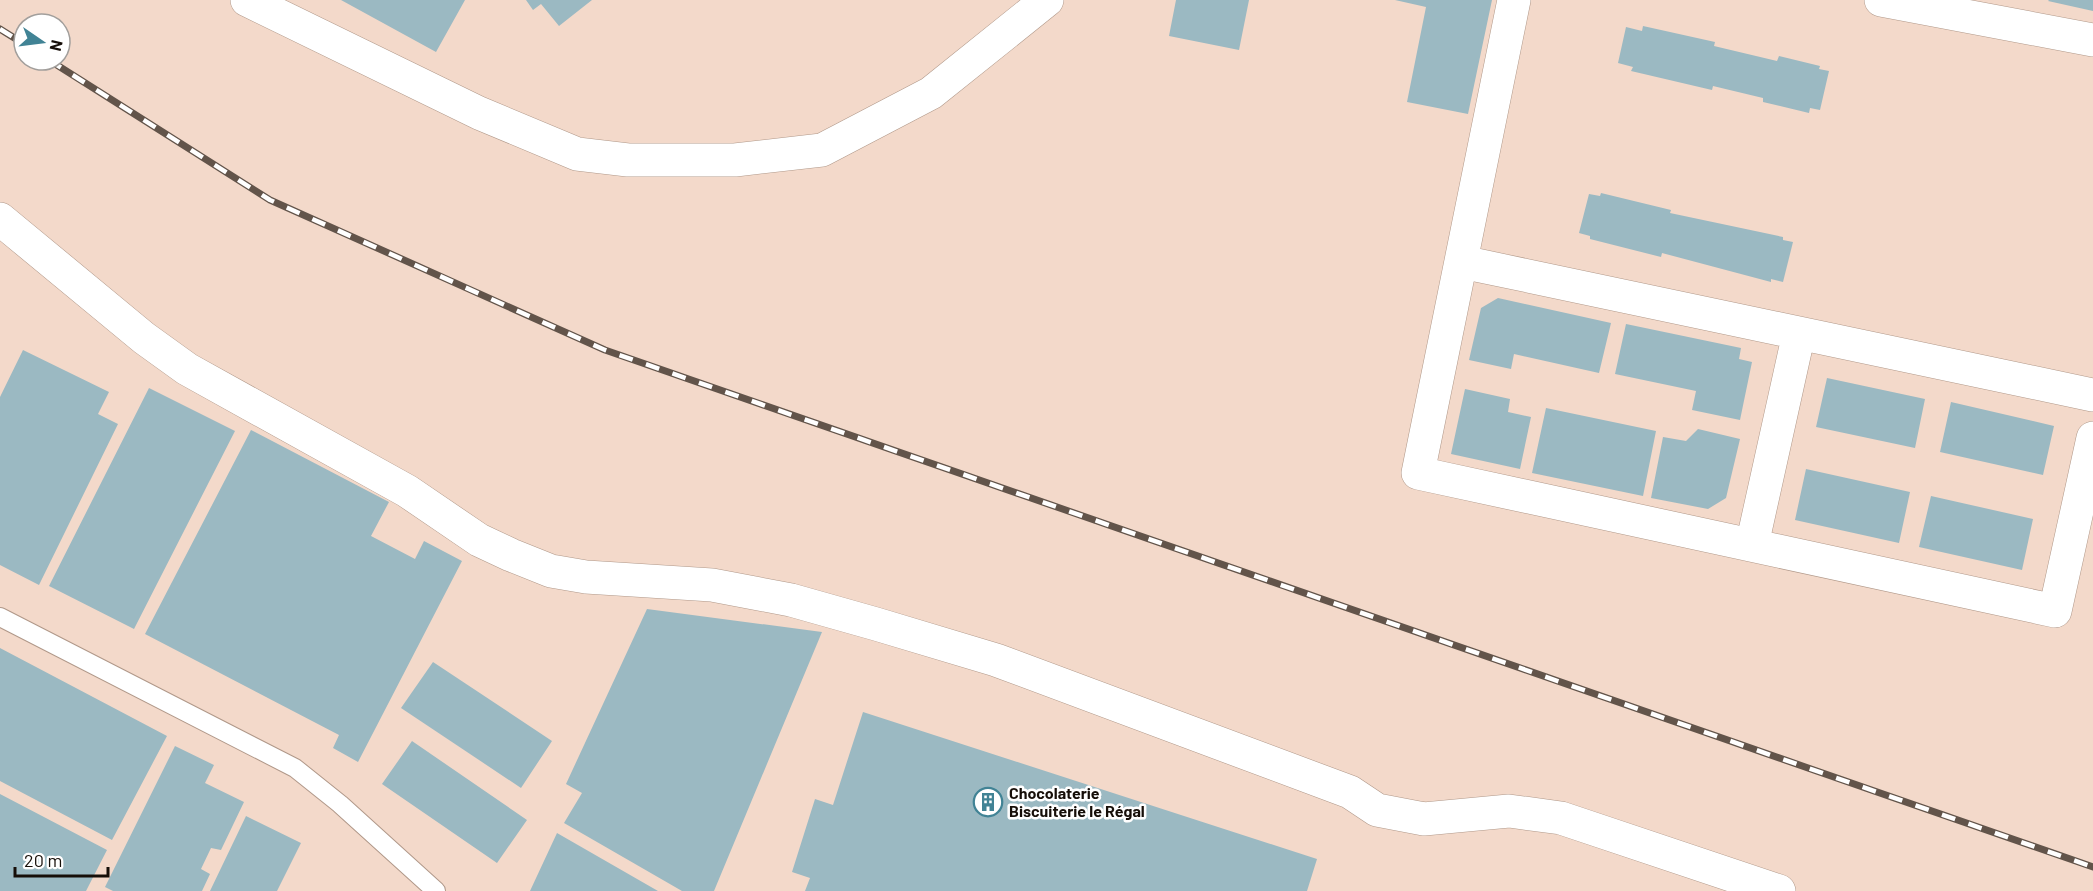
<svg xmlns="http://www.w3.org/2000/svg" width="2093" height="891" font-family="Barlow,sans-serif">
	<rect width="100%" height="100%" fill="#f3d9ca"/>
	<path fill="#9bb9c2" d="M341,0h124l-29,52z
		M526,0h66l-33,26 -18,-22 -8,6z
		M1176,0h73l-10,50 -70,-14z
		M1395,0h97l-24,114 -61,-12 19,-95z
		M2049,0h44v11l-45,-10z
		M1643,26l72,16 -1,4 63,15 2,-5 41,10 -1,3 10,2 -9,39 -10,-2 -1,5 -46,-11v-4l-50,-12 -1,4 -81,-19 2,-4 -15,-4 8,-36 16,4z
		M1601,193l70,17 -1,3 113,24v3l10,2 -10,40 -12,-3v3l-109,-29 -1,4 -71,-18v-3l-11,-3 10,-39 11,2z
		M1498,298l113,25 -12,50 -85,-19 -3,15 -42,-9 12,-52z
		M1626,324l115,24 -2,11 13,3 -12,58 -48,-10 4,-19 -81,-17z
		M23,350l86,42 -11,22 20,10 -79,161 -39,-20v-168z
		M1827,378l98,21 -10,49 -99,-21z
		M149,388l86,43 -101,198 -85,-43z
		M1465,389l45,10 -2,13 23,5 -11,52 -69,-15z
		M1951,402l103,24 -11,49 -103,-23z
		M1546,408l110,23 -13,65 -111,-23z
		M1698,429l42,10 -14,59 -18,11 -57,-11 12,-61 23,4z
		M251,430l138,72 -18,34 44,23 9,-18 38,20 -104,201 -25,-14 6,-13 -194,-101z
		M1806,469l104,23 -11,51 -104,-23z
		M1931,496l102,23 -11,51 -103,-23z
		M647,609l175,23 -108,259h-32l-118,-68 18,-30 -16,-9z
		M0,648l167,88 -55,104 -112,-59z
		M433,662l119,79 -31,47 -120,-80z
		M863,712l454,147 -10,32h-502l5,-13 -18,-6 23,-73 18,6z
		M412,741l115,79 -30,43 -115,-79z
		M175,746l39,19 -9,18 39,19 -23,48 -10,-2 -10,21 9,5 -8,17h-89l-8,-4z
		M0,794l107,56 -21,41h-86z
		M246,816l55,27 -24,48h-67z
		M557,833l101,58h-128z"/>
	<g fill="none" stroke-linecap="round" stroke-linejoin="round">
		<g stroke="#b09889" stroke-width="20">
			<path id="service" d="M0,617l295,151 45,36 96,87"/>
		</g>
		<g stroke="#b09889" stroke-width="34">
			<path id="minor" d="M247,0l232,113 98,41 51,6h107l87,-10 109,-57 116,-93
				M1514,0l-96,473 637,138 38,-173
				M1881,0l212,40
				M0,219l144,119 43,31 220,122 72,49 32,15 40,16 35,6 126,8 79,15 85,24 120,36 354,132 27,18 47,9 85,-8 52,7 218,73
				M1462,262l631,133
				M1752,545l47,-212"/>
		</g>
		<use href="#service" stroke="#fff" stroke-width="18"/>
		<use href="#minor" stroke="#fff" stroke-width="33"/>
		<g stroke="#62544a" stroke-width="7">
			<path id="rail" d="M0,29l24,15
				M49,60l221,140 335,150 1488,517"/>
		</g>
		<use href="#rail" stroke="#fff" stroke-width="4.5" stroke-dasharray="14" stroke-linecap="butt"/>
	</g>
	<defs>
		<g id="building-ring" transform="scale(1.5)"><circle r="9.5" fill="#fff" stroke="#418395" stroke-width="1.5"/><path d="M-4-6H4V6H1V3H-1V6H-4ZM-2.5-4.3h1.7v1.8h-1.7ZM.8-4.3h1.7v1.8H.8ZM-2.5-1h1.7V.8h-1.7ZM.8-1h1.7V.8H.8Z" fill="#418395"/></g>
	</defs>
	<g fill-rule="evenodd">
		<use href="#building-ring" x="988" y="802"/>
	</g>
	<g text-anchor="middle" stroke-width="5" stroke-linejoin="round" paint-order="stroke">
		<g font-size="16" font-weight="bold" fill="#160e08" stroke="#fff" text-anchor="start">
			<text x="1009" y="799">Chocolaterie<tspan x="1009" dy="18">Biscuiterie le Régal</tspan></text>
		</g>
	</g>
	<g transform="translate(42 42) rotate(104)"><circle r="28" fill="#ffffff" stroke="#a29f9c" stroke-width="1.5"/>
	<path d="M0-4.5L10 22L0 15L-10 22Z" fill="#418395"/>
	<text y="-9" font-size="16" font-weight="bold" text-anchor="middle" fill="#160e08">N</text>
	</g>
	<path d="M15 867v9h93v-9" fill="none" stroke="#160e08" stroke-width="3"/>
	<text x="24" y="867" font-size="18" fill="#160e08" stroke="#ffffff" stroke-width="4.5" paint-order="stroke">20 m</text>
</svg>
